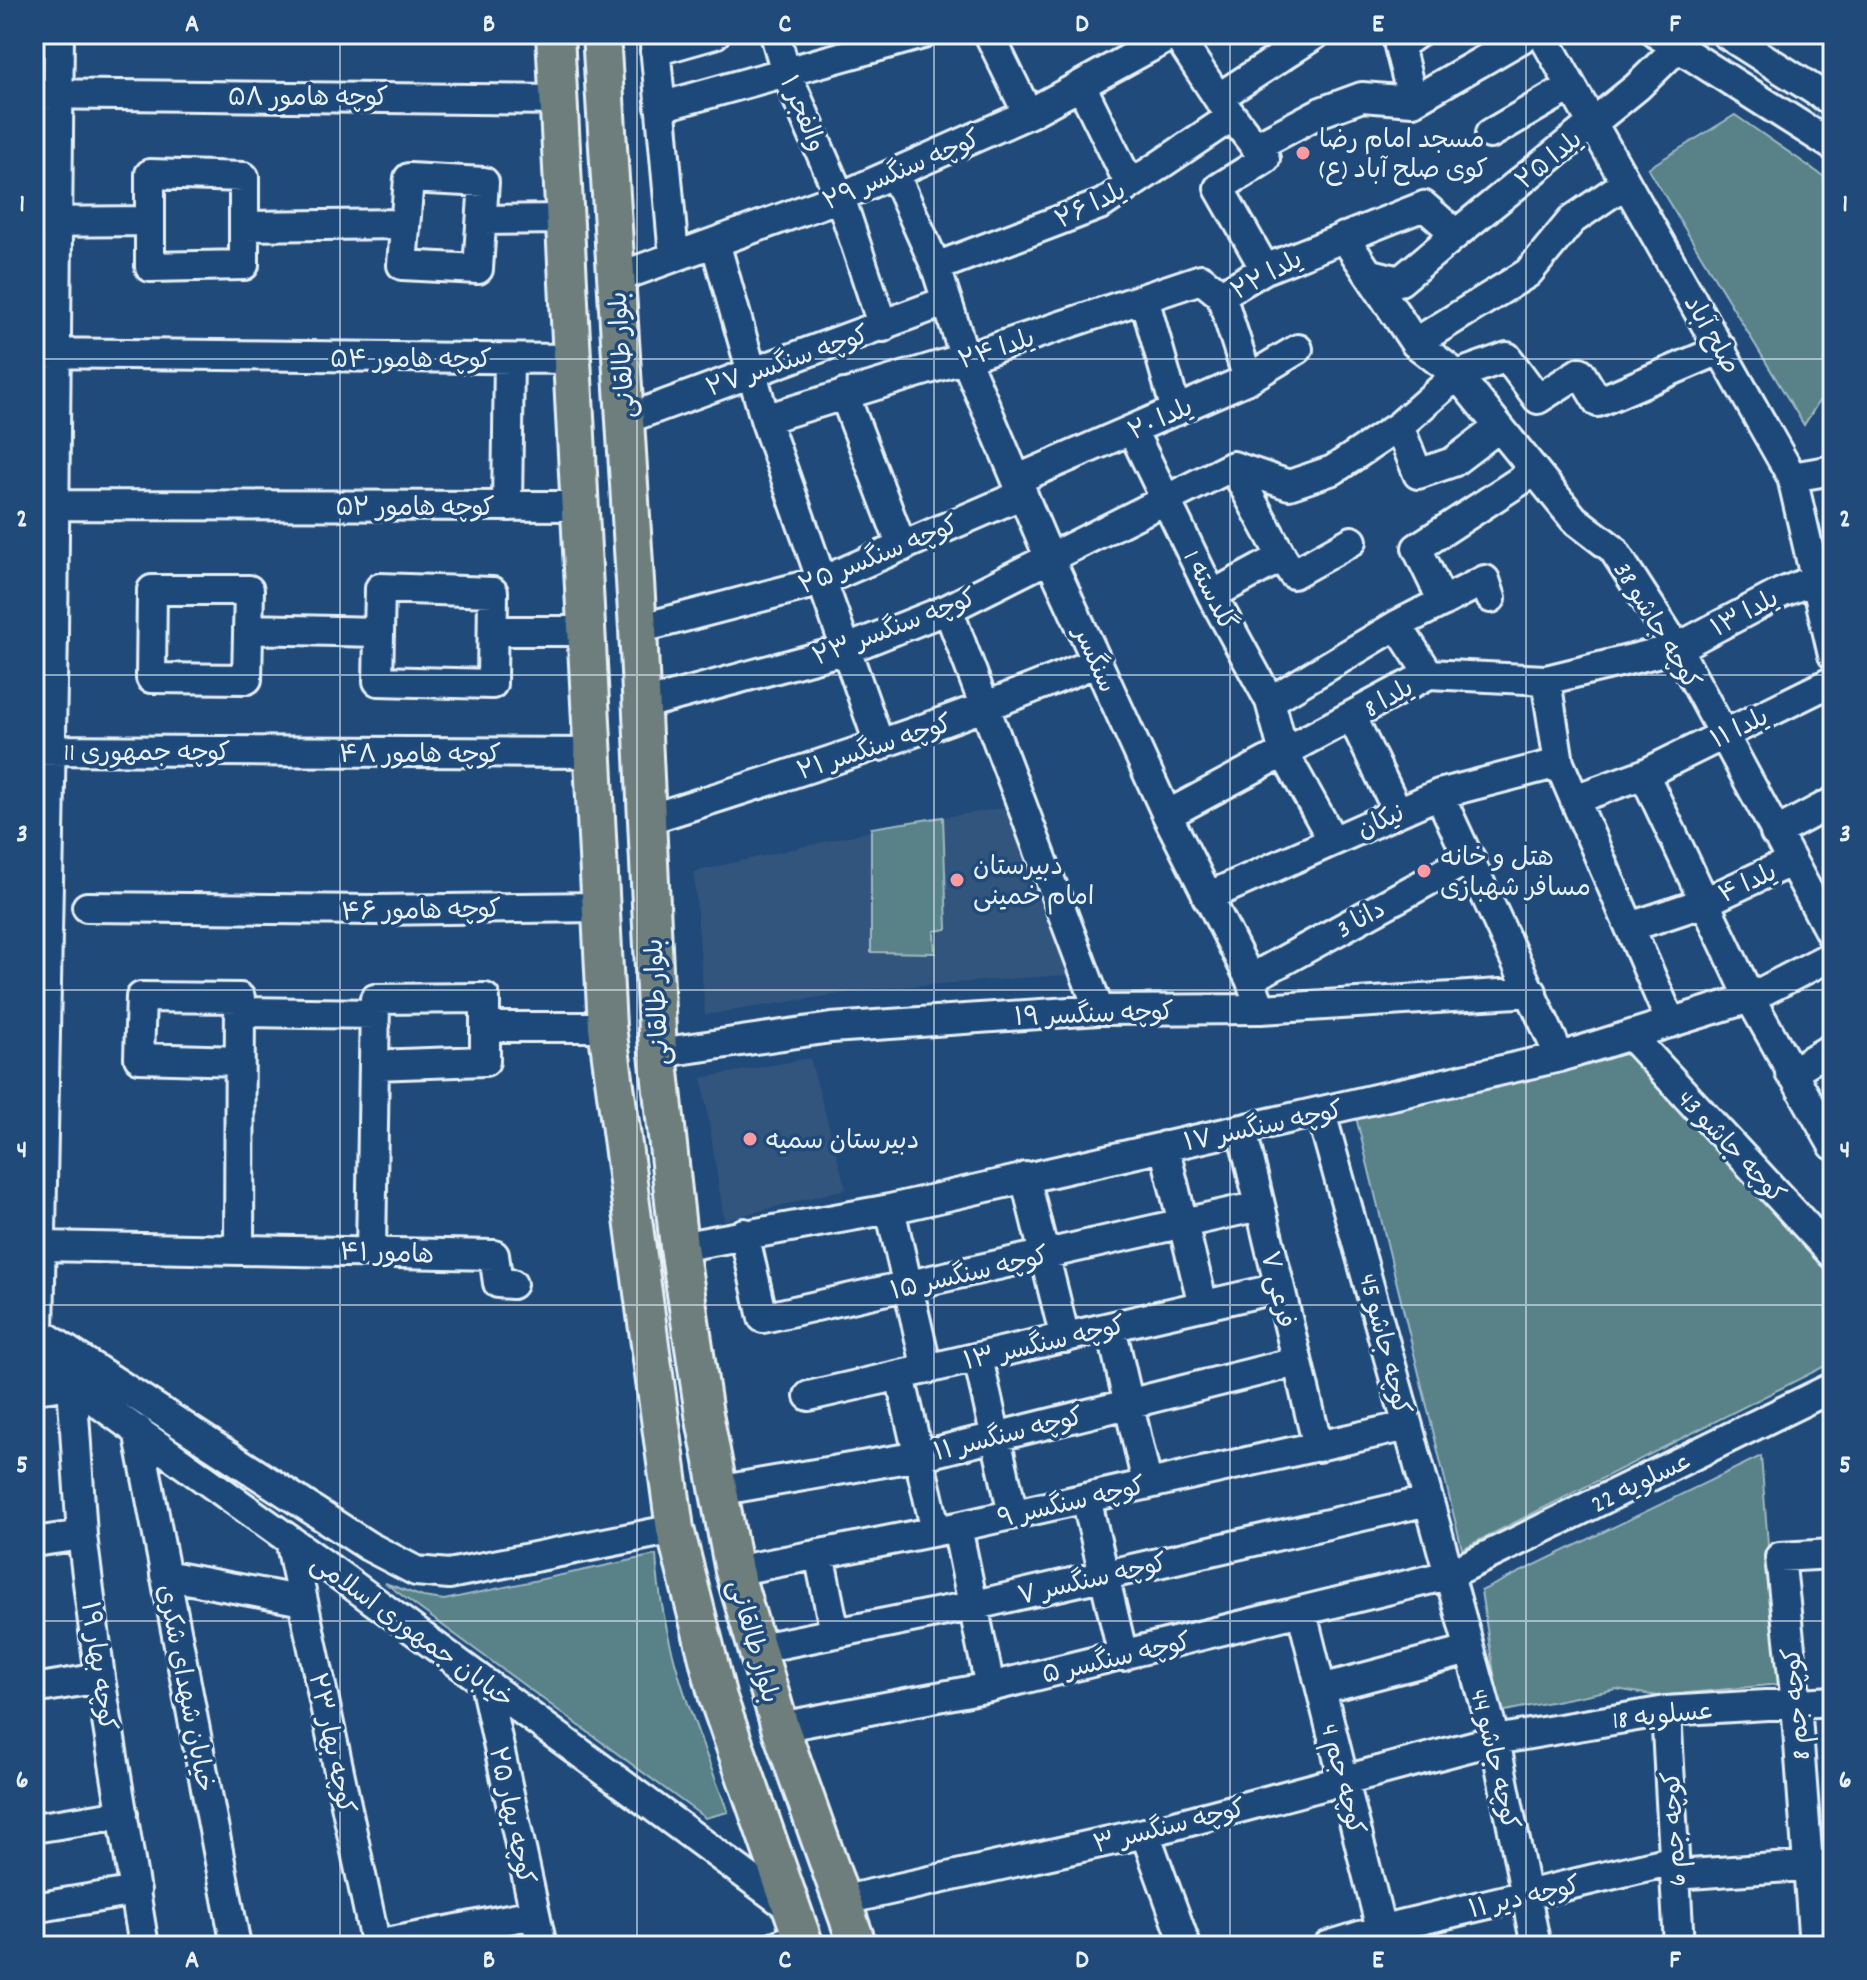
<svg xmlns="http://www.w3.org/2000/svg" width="1867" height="1980" font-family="Dekko,'Playpen Sans Arabic',sans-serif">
	<rect width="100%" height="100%" fill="#1f4a7a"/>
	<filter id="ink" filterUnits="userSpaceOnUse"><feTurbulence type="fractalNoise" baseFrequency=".0125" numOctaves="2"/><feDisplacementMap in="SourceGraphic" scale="16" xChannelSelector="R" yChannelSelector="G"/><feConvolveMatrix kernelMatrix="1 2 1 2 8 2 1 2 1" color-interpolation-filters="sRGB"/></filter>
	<g filter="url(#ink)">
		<path fill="#33547d" d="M1017,806l61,168 -207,15 -166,26 -11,-143 176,-41 1,-3z
			M810,1058l36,131 -122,31 -22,-142z"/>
		<path fill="#598188" stroke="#a0b9c0" stroke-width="2" d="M1735,115l98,68v196l-29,46 -156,-257z
			M943,817l4,112 -13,2 1,22 -64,-1v-124z
			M1623,1054l30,10 180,205v93l-371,187 -106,-432z
			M1761,1456l18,228 -121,12 -42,-7 -116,23 -19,-121z
			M656,1555c5,88 41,176 72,257l-23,6 -320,-235 38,14 21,3z"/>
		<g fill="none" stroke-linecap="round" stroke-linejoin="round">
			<g stroke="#e8f1f8" stroke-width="34">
				<path id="minor" d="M654,34l20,222
					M775,34l10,36 55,127 43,130
					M989,34l39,80
					M1176,34l42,64 47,61 -46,29 46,81
					M1542,34l250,443 41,178
					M1657,34l176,112
					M1726,34l107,68
					M655,51l60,-17
					M1081,85l49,100
					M34,94l524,6
					M1218,98l98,-64
					M1413,101l-14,-55 17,-12
					M660,107l263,-73
					M1490,134l80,-47
					M1257,146l64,-34 41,-15 51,4 116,-67
					M894,173l42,94 29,91 85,201 117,256 83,164 11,30
					M150,174l94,3v88l-94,2z
					M409,178l75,4 -6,87 -76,-4z
					M483,220l82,-1
					M34,222l115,-1
					M244,226l159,-2
					M1344,237l71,106 42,32 117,144 39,30 64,99 156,290
					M715,242l50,177 115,327
					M936,267l166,-63 129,-87
					M1368,273l32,8 56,-47
					M616,278l224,-81 188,-83 146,-80
					M1144,298l32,113
					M1415,343l113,-70 44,-53 54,-37
					M34,353l536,6
					M1248,379l-27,-84 44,-26 159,-63 32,28 181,-147 41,-40
					M844,394l58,153
					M626,419l321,-118
					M765,419l200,-61 236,-79 20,16
					M1399,426l19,48 35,-12 46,-35
					M1132,430l80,165 58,106 14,52 49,88
					M1233,466l49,91
					M1792,477l41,-7
					M1018,479l230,-100 50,-30
					M54,505l526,1
					M507,506l2,-147
					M380,588l113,4 -1,92 -114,-3z
					M152,590h97l-2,89 -96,-1z
					M1212,595l70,-38 11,17 59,-33
					M1443,602l-26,-54 118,-77
					M948,609l151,401
					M1397,625l32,49
					M248,629l131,3
					M638,629l184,-48 201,-87
					M493,631h94
					M1546,680l13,83 112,260
					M1270,701l127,-76 88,-45 6,18
					M641,705l206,-56 101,-40 285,-143 56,19 44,-15 66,-44 58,-51 50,-18 31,42 42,-27 18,30 124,-53
					M1352,717l46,95
					M34,750l559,3
					M1644,774l189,-93
					M1439,794l121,263
					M1575,799l69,-25 106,224 83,147
					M1167,815l262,-141 117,6 131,-32 104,-55 52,-21
					M646,820c153,-48 303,-96 451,-158
					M1775,833l58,-31
					M1207,897l232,-103 120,-31
					M87,907l289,3 225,-3
					M1630,927l75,-25 85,-40
					M1250,979l220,-121
					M239,1012l135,2
					M485,1027h122
					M1631,1036l202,219
					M658,1053l173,-25 268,-18 162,-1 271,-17
					M239,1061l-100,-3 2,-61 99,1 -1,251
					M1790,1073l43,-26
					M1321,1113l174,627 41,206
					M1242,1130l76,317
					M1164,1146l39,159
					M1025,1177l40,161
					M890,1209l37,160
					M744,1233l19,85 496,-112
					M43,1246l451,9 4,28 14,1
					M679,1247l211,-38 670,-152 190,-59 83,-43
					M371,1252c1,-85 3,-169 4,-253l110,-1v63l-111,4
					M1111,1327l36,156
					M34,1329l334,217 48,25 33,3 226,-45
					M39,1332l14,-698 6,-600
					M34,1357l309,221 446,329
					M978,1358l35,156
					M900,1376l36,155
					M34,1389l38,-5 10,151 18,143 44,268
					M809,1396l470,-108
					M138,1430l98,516
					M717,1491l202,-35 377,-94
					M1086,1498l37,158
					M957,1527l33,160
					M290,1540l86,406
					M34,1542l48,-7
					M819,1554l16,79
					M734,1571l223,-44 450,-101
					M165,1575l138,26
					M1302,1613l83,332
					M755,1649l216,-43 457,-105
					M485,1683l57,263
					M34,1689l66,-11
					M1321,1689l148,-39
					M1666,1711l13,235
					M780,1727l210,-40 458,-112 385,-188
					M34,1828l89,-14
					M1145,1833l41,113
					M1675,1875l158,-11
					M840,1901l305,-68 350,-93 171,-29 167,-10
					M34,1908l102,-17
					M371,1946l163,-32
					M775,1946l26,-10
					M1328,1946l55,-17 291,-69
					M1814,1946l-18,-243 -16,-146 53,-3"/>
			</g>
			<g stroke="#e8f1f8" stroke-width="42">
				<path id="major" d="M555,34l52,993 68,502 43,169 87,248
					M601,34l37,595 20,424 21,194 25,167 30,157 46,156 78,219"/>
			</g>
			<use href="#minor" stroke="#1f4a7a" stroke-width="28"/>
			<use href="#major" stroke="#6d7e7c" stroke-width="36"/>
		</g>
	</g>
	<path fill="none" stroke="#e8f1f8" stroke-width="2" stroke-opacity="0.55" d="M340,34v1912M637,34v1912M934,34v1912M1230,34v1912M1526,34v1912M34,359h1799M34,675h1799M34,990h1799M34,1305h1799M34,1621h1799"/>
	<g fill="#ff9aa2" stroke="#1f4a7a" stroke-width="3">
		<circle cx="1303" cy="153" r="8"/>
		<circle cx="1424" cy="871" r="8"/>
		<circle cx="957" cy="880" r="8"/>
		<circle cx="750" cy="1139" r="8"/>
	</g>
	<g text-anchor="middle" stroke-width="7" stroke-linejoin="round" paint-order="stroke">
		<g font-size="26" fill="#e8f1f8" stroke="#1f4a7a">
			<text x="308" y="105">کوچه هامور ۵۸</text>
			<text transform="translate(804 113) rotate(67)" y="9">والفجر ۱</text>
			<text transform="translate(1548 159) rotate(-39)" y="9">یلدا ۲۵</text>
			<text transform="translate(901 169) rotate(-23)" y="9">کوچه سنگسر ۲۹</text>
			<text transform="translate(1090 204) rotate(-26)" y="9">یلدا ۲۶</text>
			<text transform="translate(1266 274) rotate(-28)" y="9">یلدا ۲۲</text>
			<text transform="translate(1713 334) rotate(60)" y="9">صلح آباد</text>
			<text transform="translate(996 348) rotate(-18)" y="9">یلدا ۲۴</text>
			<text transform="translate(621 355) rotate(-94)" y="9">بلوار طالقانی</text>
			<text x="411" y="367">کوچه هامور ۵۴</text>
			<text transform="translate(787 360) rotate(-19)" y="9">کوچه سنگسر ۲۷</text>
			<text transform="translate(1160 418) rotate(-24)" y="9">یلدا ۲۰</text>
			<text x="415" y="515">کوچه هامور ۵۲</text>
			<text transform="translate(878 554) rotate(-22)" y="9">کوچه سنگسر ۲۵</text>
			<text transform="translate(1211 590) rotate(63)" y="9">گلدسته 1</text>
			<text transform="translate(1744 612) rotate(-28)" y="9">یلدا ۱۳</text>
			<text transform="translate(1658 625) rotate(59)" y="9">کوچه جاشو 38</text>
			<text transform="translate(894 626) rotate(-21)" y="9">کوچه سنگسر ۲۳</text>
			<text transform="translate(1096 659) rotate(66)" y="9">سنگسر</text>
			<text transform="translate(1388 697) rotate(-29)" y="9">یلدا 8</text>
			<text transform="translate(1739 727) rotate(-26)" y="9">یلدا ۱۱</text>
			<text transform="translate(874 746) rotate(-18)" y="9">کوچه سنگسر ۲۱</text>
			<text x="147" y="760">کوچه جمهوری 11</text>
			<text x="420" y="762">کوچه هامور ۴۸</text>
			<text transform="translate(1380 820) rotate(-24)" y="9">نیکان</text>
			<text transform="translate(1747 882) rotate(-25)" y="9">یلدا ۴</text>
			<text transform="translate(421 909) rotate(-1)" y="9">کوچه هامور ۴۶</text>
			<text transform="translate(1360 918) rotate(-29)" y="9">دانا 3</text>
			<text transform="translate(656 1002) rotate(-93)" y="9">بلوار طالقانی</text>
			<text transform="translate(1094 1013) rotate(-2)" y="9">کوچه سنگسر ۱۹</text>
			<text transform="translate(1263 1125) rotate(-12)" y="9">کوچه سنگسر ۱۷</text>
			<text transform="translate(1732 1146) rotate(47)" y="9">کوچه جاشو 43</text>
			<text transform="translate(387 1252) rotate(2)" y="9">هامور ۴۱</text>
			<text transform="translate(969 1272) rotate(-13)" y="9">کوچه سنگسر ۱۵</text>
			<text transform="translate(1279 1289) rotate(77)" y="9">فرعی ۷</text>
			<text transform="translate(1044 1342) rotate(-13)" y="9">کوچه سنگسر ۱۳</text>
			<text transform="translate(1386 1344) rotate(76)" y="9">کوچه جاشو 45</text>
			<text transform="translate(1008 1433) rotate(-14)" y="9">کوچه سنگسر ۱۱</text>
			<text transform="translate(1641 1481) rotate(-26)" y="9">عسلویه 22</text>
			<text transform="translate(1071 1501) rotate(-13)" y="9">کوچه سنگسر ۹</text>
			<text transform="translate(1092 1578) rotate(-13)" y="9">کوچه سنگسر ۷</text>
			<text transform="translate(413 1630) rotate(36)" y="9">خیابان جمهوری اسلامی</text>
			<text transform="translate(755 1641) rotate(74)" y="9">بلوار طالقانی</text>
			<text transform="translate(1116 1657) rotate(-13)" y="9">کوچه سنگسر ۵</text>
			<text transform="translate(100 1666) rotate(82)" y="9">کوچه بهار ۱۹</text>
			<text transform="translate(187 1688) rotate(79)" y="9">خیابان شهدای شکری</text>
			<text transform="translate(1795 1704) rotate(-95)" y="9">کوچه جم 8</text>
			<text transform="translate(1663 1714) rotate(-6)" y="9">عسلویه 18</text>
			<text transform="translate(333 1743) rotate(78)" y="9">کوچه بهار ۲۳</text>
			<text transform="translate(1496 1759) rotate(77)" y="9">کوچه جاشو 44</text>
			<text transform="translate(1344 1779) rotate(76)" y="9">کوچه جم 4</text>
			<text transform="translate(513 1815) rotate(78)" y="9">کوچه بهار ۲۵</text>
			<text transform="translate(1169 1825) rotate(-14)" y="9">کوچه سنگسر ۳</text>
			<text transform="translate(1673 1829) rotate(-93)" y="9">کوچه جم 6</text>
			<text transform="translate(1524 1896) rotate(-13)" y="9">کوچه دیر ۱۱</text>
		</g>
		<g font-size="26" fill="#e8f1f8" stroke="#1f4a7a" text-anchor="start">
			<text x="1319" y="147">مسجد امام رضا<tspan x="1319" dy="30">(ع) کوی صلح آباد</tspan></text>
			<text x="1440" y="865">هتل و خانه<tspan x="1440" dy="30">مسافر شهبازی</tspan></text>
			<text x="973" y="874">دبیرستان<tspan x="973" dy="30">امام خمینی</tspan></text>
			<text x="766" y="1148">دبیرستان سمیه</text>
		</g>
	</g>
	<rect width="1867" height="1980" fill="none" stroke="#1f4a7a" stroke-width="88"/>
	<rect x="44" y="44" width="1779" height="1892" fill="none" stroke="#e8f1f8" stroke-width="3"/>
	<g font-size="26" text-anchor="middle" font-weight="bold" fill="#e8f1f8">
		<text x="192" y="31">A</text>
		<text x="489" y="31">B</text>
		<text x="785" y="31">C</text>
		<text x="1082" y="31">D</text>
		<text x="1378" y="31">E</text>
		<text x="1675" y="31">F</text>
		<text x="22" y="211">1</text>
		<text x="1845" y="211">1</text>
		<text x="22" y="526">2</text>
		<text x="1845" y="526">2</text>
		<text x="22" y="841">3</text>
		<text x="1845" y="841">3</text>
		<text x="22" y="1157">4</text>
		<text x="1845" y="1157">4</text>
		<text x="22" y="1472">5</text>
		<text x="1845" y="1472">5</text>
		<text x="22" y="1787">6</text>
		<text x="1845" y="1787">6</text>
		<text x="192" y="1967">A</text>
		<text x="489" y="1967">B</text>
		<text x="785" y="1967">C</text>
		<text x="1082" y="1967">D</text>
		<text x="1378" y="1967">E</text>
		<text x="1675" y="1967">F</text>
	</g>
</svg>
